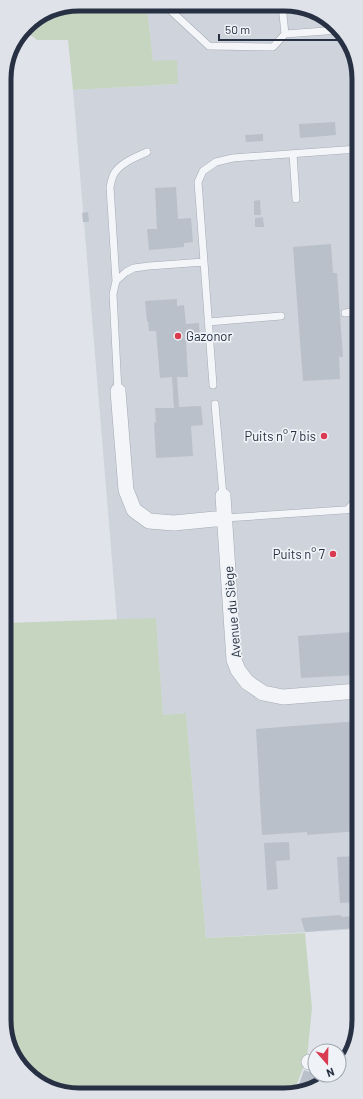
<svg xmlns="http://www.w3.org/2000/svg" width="363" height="1099" font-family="Barlow,sans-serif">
	<rect width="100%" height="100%" fill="#e0e4ea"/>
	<path fill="#ced3dc" d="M145,4l154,1 38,21 21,38 1,865 -153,9 -20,-225 -23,2 -7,-96 -39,1 -44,-530 105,-6 -25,-22 -6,-54z"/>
	<path fill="#c5d5c0" d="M79,4h66l2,4 6,53 24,-1 1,24 -105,6 -5,-50h-31l-13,-10 5,-7z
		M156,618l7,97 23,-2 20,225 99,-5 7,75 -5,50 -14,36h-229l-38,-21 -21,-38v-412z"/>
	<path fill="#b9c0ca" d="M335,122l1,13 -36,3 -1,-14z
		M263,134v7l-17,1 -1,-7z
		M176,187l2,32 13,-1 2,24 -9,1v4l-35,3 -2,-21h10l-2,-41z
		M260,200l1,15h-7v-14z
		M88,212l1,10h-6l-1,-9z
		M263,217l1,10h-9v-9z
		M331,244l2,29h4l6,84h-4l1,22 -37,2 -10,-134z
		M177,299v7l7,-1 2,19 13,-1 1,18 -14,1 2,35h-11l2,30 22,-1 2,19 -12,1 2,30 -37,2 -2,-35 2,-1 -1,-14h19l-2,-31 -12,1 -4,-47h-7l-1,-10h-1l-2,-20z
		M353,632l3,43 -55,3 -3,-42z
		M358,721l1,110 -52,4v-3l-45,3 -6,-106z
		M289,842l1,18 -14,1 2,28 -11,1 -3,-47z
		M359,856v46l-19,1 -3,-46z
		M341,915v2l13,-1 1,12 -50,4 -4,-14z
		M304,1070l11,4v1l10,3 -23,14 -5,-2z"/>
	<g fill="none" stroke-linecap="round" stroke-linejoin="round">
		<g stroke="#a5abb5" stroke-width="8">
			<path id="service" d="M168,5l1,4 40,37 64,1 12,-13 54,-4
				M282,5l3,29
				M358,94v1
				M293,154l3,45
				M204,262l9,123
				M116,281l-6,-94c1,-4 2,-10 4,-13 6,-11 22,-17 33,-22
				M345,313l13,-2
				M208,322l73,-6
				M118,391l-5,-97 3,-13 10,-9 8,-4 15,-2 55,-4 -6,-80 5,-11 13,-9 17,-4 125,-9
				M215,404l8,92
				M348,509l10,-11
				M225,518l133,-9"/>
		</g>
		<g stroke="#a5abb5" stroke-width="16">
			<path id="minor" d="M118,391l8,99 8,20 15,11 25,2 51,-5
				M223,496l11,164 4,10 9,12 16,11 20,4 75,-6
				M309,1062l6,2"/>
		</g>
		<use href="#service" stroke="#f3f5f8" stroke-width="7"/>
		<use href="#minor" stroke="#f3f5f8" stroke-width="15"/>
	</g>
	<g fill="#d93b51" stroke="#eff3f7" stroke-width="1.5">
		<circle cx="178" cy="336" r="4"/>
		<circle cx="324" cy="436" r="4"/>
		<circle cx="333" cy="554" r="4"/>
	</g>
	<g text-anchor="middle" stroke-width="3.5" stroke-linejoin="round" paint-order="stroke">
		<g font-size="13" fill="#273143" stroke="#eff3f7" text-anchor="end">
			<text x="186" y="341" text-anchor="start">Gazonor</text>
			<text x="316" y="441">Puits n° 7 bis</text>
			<text x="325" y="559">Puits n° 7</text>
		</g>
		<g font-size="13" fill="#273143" stroke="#eff3f7">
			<text transform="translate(232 612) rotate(-95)" y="5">Avenue du Siège</text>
		</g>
	</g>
	<path d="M0 0H363V1099H0ZM79 11H284A68 68 0 0 1 352 79V1020A68 68 0 0 1 284 1088H79A68 68 0 0 1 11 1020V79A68 68 0 0 1 79 11Z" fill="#dfe3e9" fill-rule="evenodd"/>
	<path fill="none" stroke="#273143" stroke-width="5" d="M79 11H284A68 68 0 0 1 352 79V1020A68 68 0 0 1 284 1088H79A68 68 0 0 1 11 1020V79A68 68 0 0 1 79 11Z"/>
	<g transform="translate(327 1063) rotate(160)"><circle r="19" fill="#eff3f7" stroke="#9fa5af"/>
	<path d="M0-3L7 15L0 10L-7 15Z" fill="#d93b51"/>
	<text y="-6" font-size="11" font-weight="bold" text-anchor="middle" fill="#273143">N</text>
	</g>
	<path d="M219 34v6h118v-6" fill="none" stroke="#273143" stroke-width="2"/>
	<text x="225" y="34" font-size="12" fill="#273143" stroke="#eff3f7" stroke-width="3" paint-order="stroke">50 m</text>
</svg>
